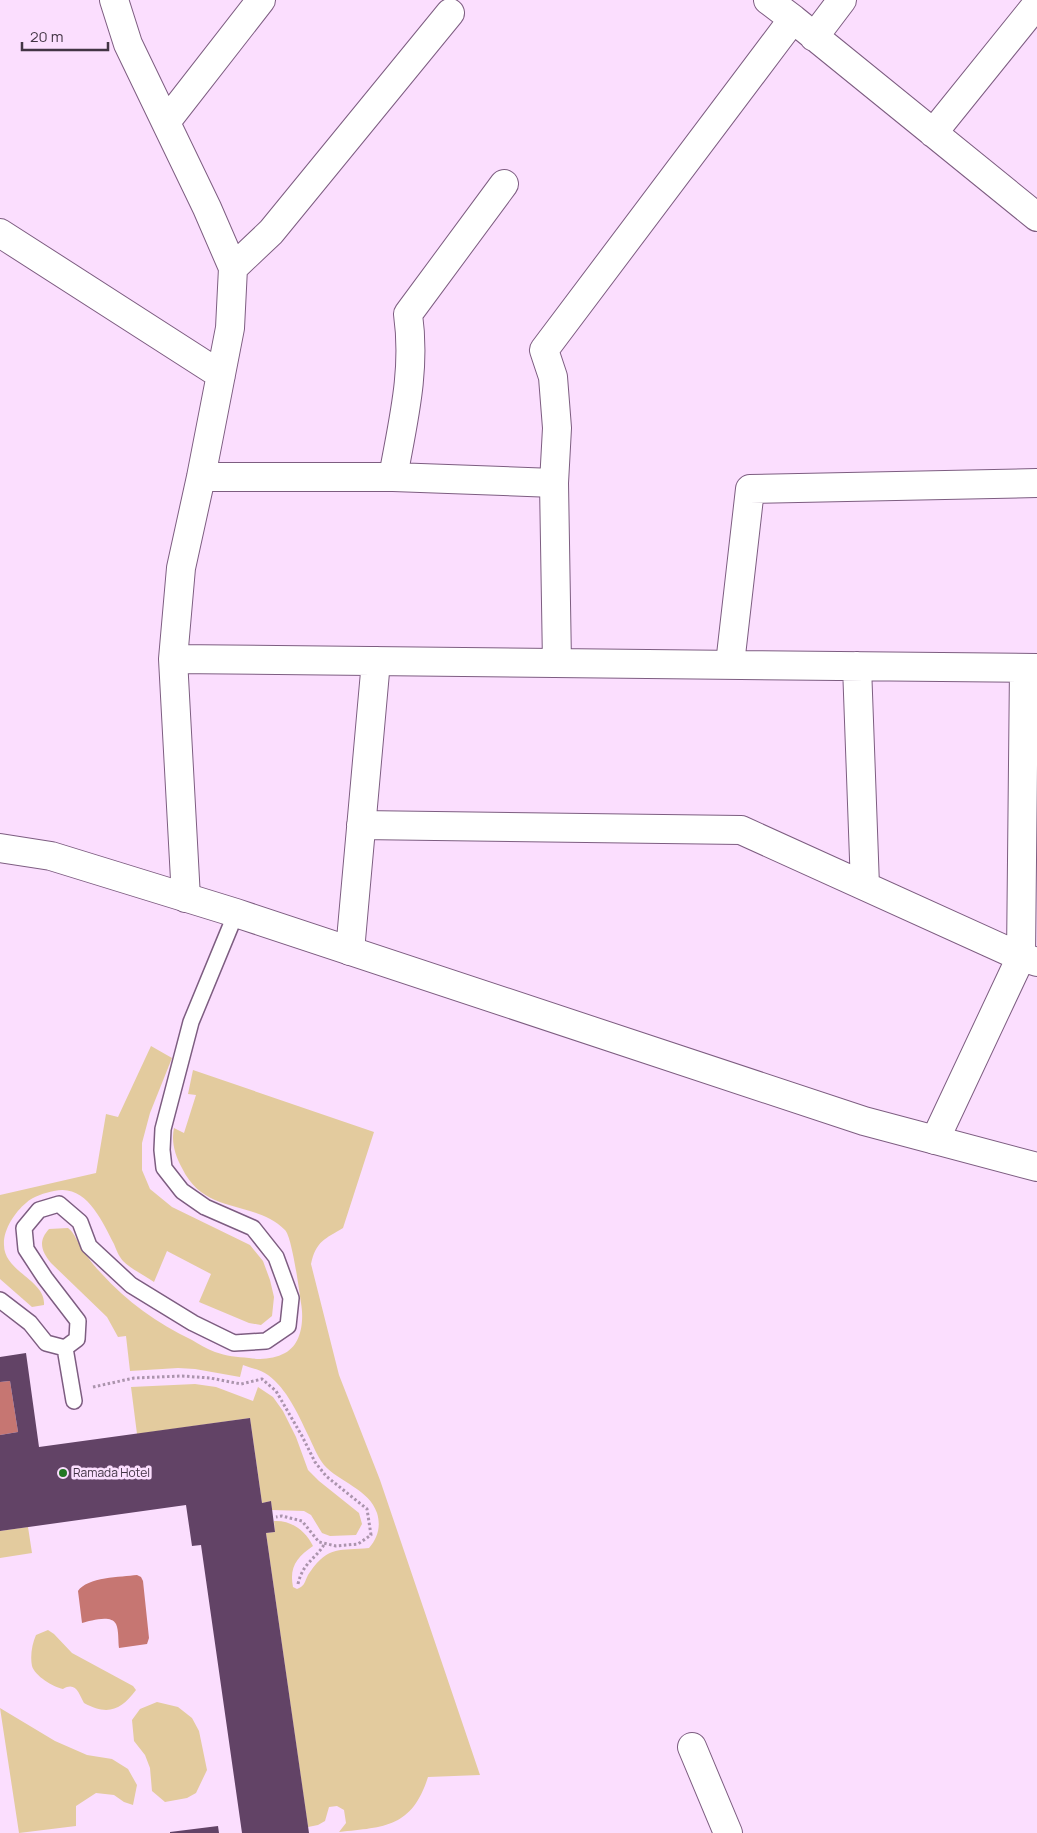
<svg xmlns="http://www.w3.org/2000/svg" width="1037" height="1833" font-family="Manrope,sans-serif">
	<rect width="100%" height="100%" fill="#fbdefe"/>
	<path fill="#e3cb9e" d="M151,1046l21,12 -22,55 -8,30v27l8,19 22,18 78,38 13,16 7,19 4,17 -2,19 -11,9 -12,-2 -50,-21 12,-28 -44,-23 -13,31c-10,-7 -23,-13 -31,-21 -4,-4 -7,-12 -9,-17 -12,-23 -28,-61 -60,-53 -9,2 -21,5 -28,12 -11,9 -23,27 -22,42 0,27 42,35 40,60l-12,2 -32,-28v-84l96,-22 10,-59 12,3z
		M193,1070l181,62 -31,96c-18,11 -27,13 -32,36l28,111 41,105 100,295 -52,2c-16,50 -42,50 -89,55l7,-9 -2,-13 -7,-4 -8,1 -4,14 -7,4 -10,2 -42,-294 9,-1 -1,-11c17,-1 31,9 39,25 -16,11 -24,21 -20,41l4,2c10,-4 7,-9 13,-17 19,-27 30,-21 59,-24 9,-10 12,-22 8,-35 -8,-24 -38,-31 -53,-48 -7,-9 -11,-20 -16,-30 -10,-21 -21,-46 -40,-60 -7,-5 -17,-7 -25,-10l-3,12 -45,-8 -17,-1 -48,3 -4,-35 -8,1 -11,-20 -56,-54c-10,-12 -13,-22 -2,-34l19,-1c5,4 6,7 9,12 6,11 15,24 24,33 26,29 56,50 91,67 7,4 15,9 23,12 11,4 22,5 34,6 12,2 25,1 36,-5 17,-9 19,-33 16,-50 -2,-14 -9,-66 -16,-73 -32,-31 -80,-14 -103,-62 -7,-13 -11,-26 -8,-40l10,5 12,-38 -8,-1z
		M195,1384l21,3 37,14 5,-14 15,10 10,14 13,26 12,33 11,11 40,32 3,11 -6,11 -26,1 -8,-3 -11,-18 -7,-4 -32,-1 -1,-9 -9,2 -12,-85 -113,16 -6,-47z
		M28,1527l4,26 -32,5v-27z
		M48,1630l6,4 18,19 61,33 3,4c-15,20 -28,26 -52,13 -5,-9 -8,-22 -21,-14 -10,-2 -28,-13 -31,-23 -2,-10 0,-22 4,-31z
		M157,1702l21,5 14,11 7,13 8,39 -11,23 -9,5 -22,4 -13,-11 -2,-23 -5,-13 -11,-14 -2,-21 8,-11z
		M0,1708l55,33 32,14 25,4 16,10 9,16 -4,20 -9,-3 -10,-7 -18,-2 -20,13v20l-57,7z"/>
	<path fill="#c67672" d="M10,1381l8,51 -18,3v-53z
		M137,1575l4,2 2,4 6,57 -2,6 -28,4c-1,-6 0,-18 -3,-24 -5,-10 -26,-3 -34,-1l-4,-32c9,-14 43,-14 59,-16z"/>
	<path fill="#624366" d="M26,1353l13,94 211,-29 12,85 9,-2 4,31 -9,1 43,300h-67l-41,-288 -9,1 -6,-41 -186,26v-96l18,-3 -8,-51 -10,1v-25z
		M218,1826l1,7h-49v-1z"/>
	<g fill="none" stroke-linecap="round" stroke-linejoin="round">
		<g stroke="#7d5d81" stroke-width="18">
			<path id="lane" d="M0,1300l30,23 16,20 19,5
				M74,1401l-9,-53 12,-9 1,-18 -33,-43 -19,-29 -2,-21 15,-18 20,-6 21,18 9,24 42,39 62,38 41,20 32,-2 22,-15 3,-28 -15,-41 -23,-29 -48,-21 -23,-16 -18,-23 -2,-18 1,-21 28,-107 45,-109"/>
		</g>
		<g stroke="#7d5d81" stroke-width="30">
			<path id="street" d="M114,0l14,44 79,164 26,60 -3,60 -29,149 -20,91 -8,91
				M793,19l244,198
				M814,37l28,-37
				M166,122l95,-122
				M933,133l104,-129
				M0,233l221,142
				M233,268l38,-36 179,-219
				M201,477h192l161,6 3,180
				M393,477c10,-56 23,-106 15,-163l96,-130
				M554,483l3,-55 -4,-51 -9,-27 249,-331 -25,-19
				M730,664l20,-175 287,-6
				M857,666l8,220
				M1024,668l-3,289 16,5
				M361,825l380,5 280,127 -86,183
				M186,898l-13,-239 864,9
				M350,951l26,-290
				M692,1747l36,86"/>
		</g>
		<g stroke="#7d5d81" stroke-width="30">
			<path id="secondary" d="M0,848l51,8 185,57 628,208 173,46"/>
		</g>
		<path stroke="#ab94ad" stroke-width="3" stroke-dasharray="2.5 2.5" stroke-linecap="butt" d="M93,1387l41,-9 48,-2 28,2 31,6 21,-5 14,12 26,45 13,26 11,14 41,33 4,26 -13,9 -22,2 -17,-4 -17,-21 -20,-5 -6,1
			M298,1584c5,-22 18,-25 27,-41"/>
		<use href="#lane" stroke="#fff" stroke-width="15"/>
		<use href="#street" stroke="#fff" stroke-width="28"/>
		<use href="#secondary" stroke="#fff" stroke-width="28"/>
	</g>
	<circle fill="#237723" stroke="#fbdefe" stroke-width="2" cx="63" cy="1473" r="5"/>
	<g text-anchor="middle" stroke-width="5" stroke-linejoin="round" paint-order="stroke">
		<g font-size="12" fill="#423444" stroke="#fbdefe" text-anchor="start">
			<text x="73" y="1477">Ramada Hotel</text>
		</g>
	</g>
	<path d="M22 42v8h86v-8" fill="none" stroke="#423444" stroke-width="2.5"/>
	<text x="30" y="42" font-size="15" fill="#423444" stroke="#fbdefe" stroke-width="4" paint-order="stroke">20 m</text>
</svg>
